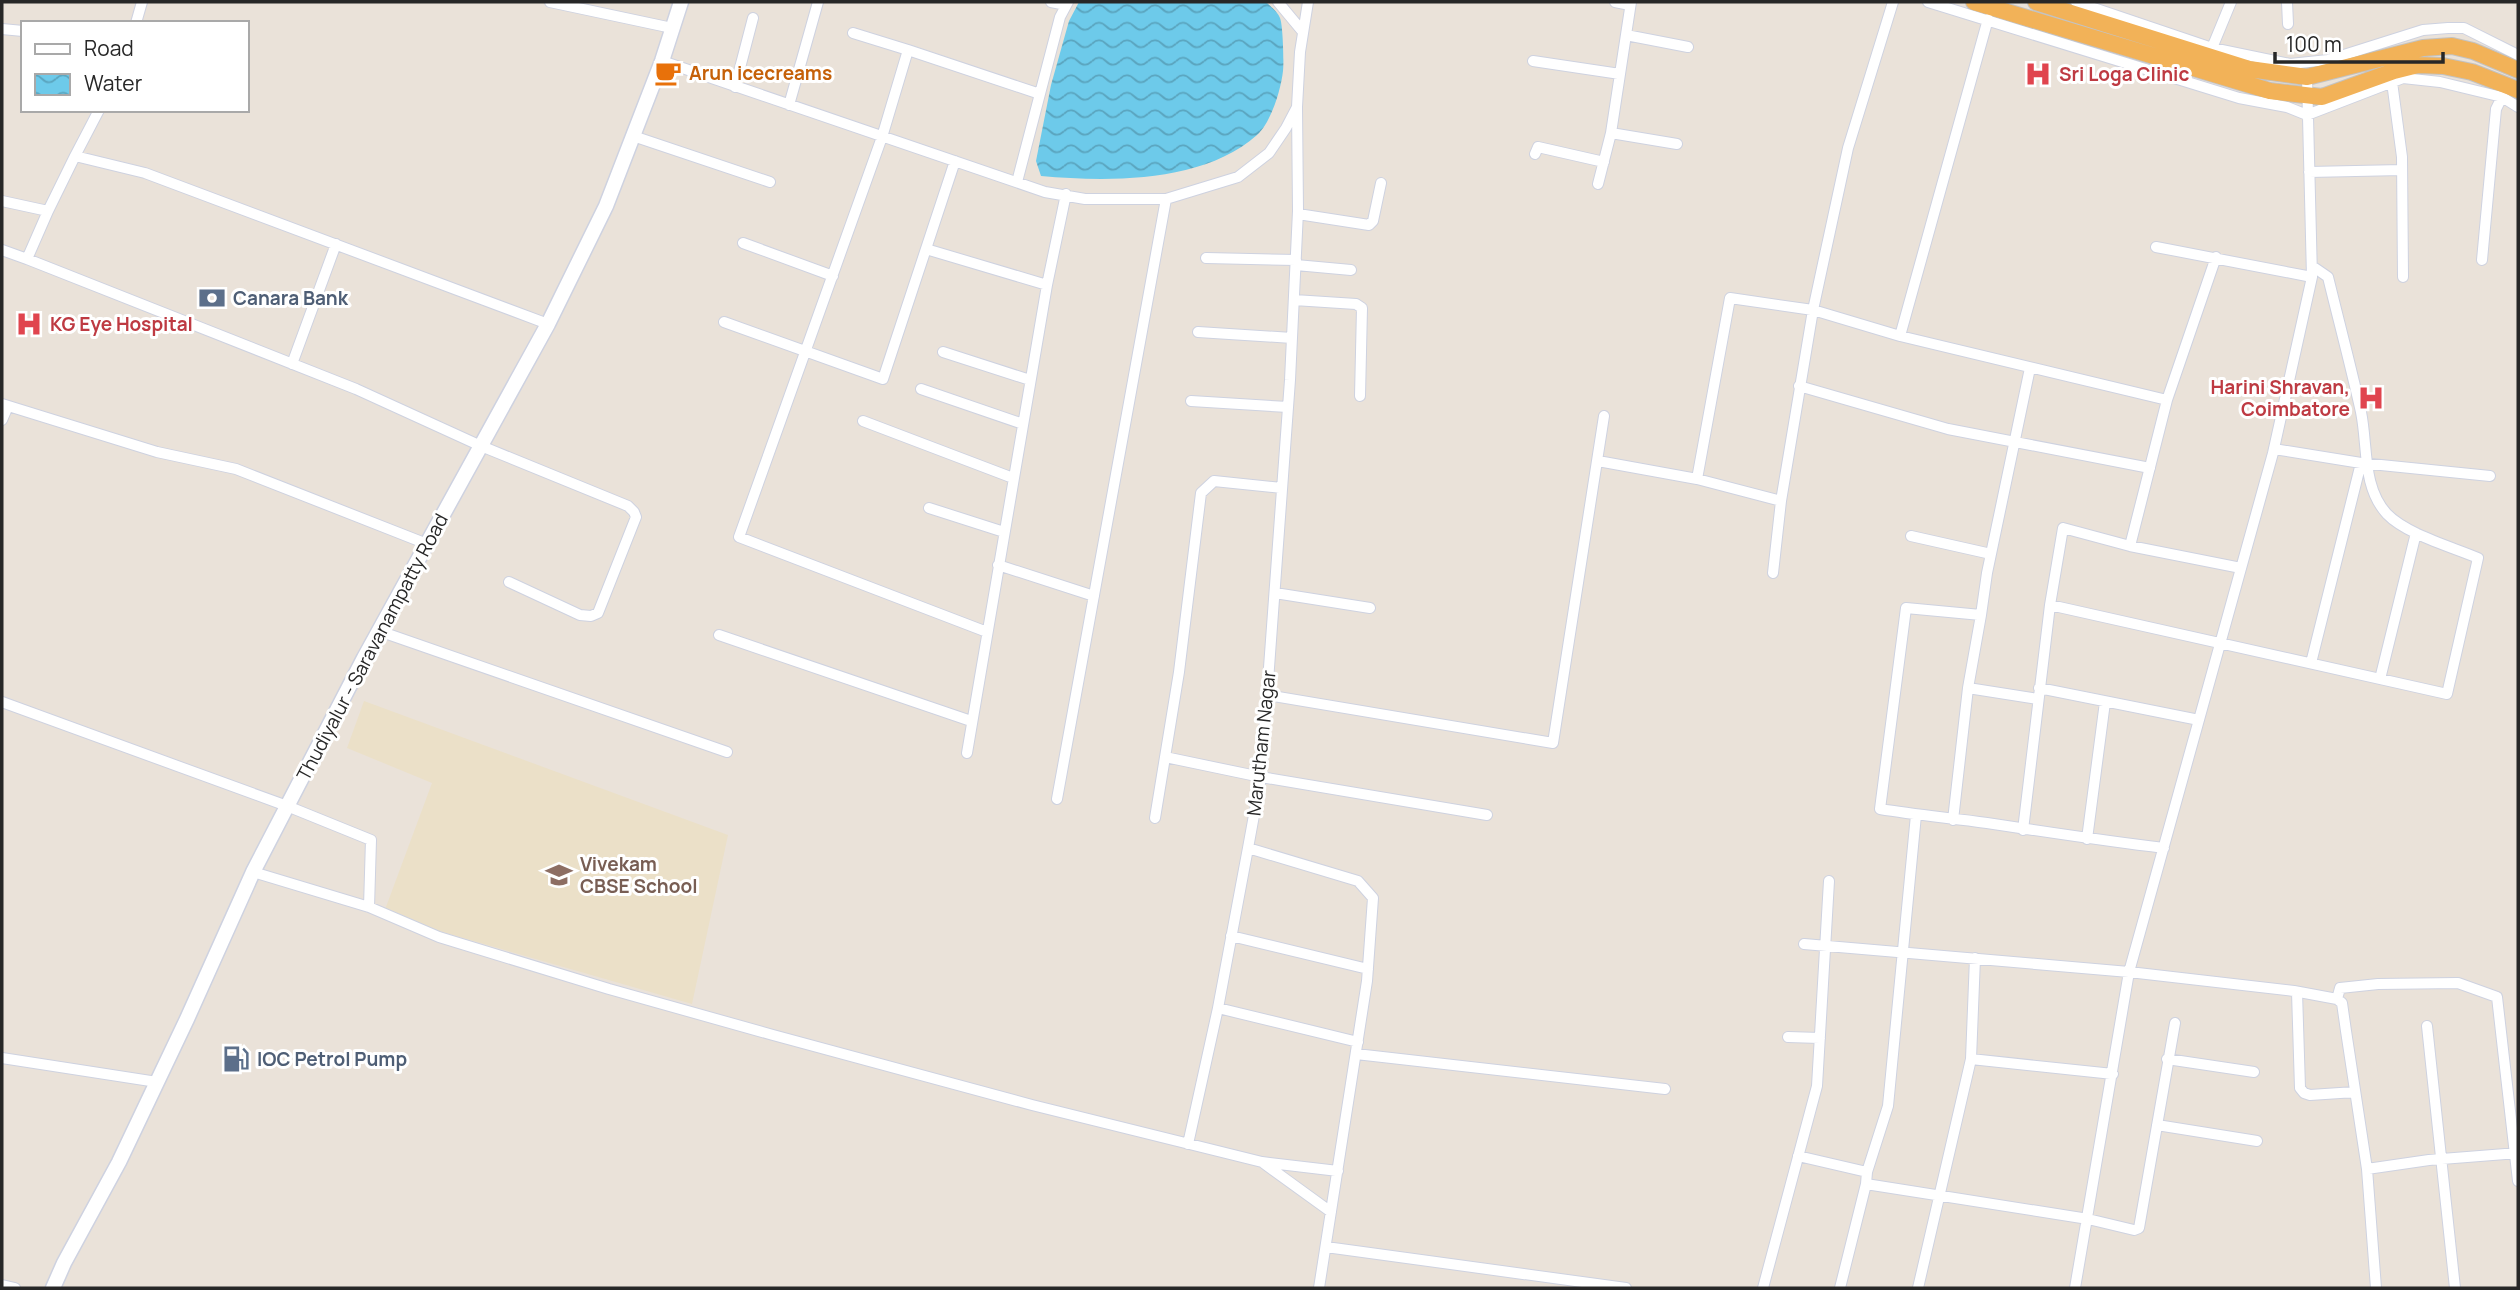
<svg xmlns="http://www.w3.org/2000/svg" width="2520" height="1290" font-family="Manrope,sans-serif">
	<defs>
		<pattern id="water-waves" width="16" height="10" patternUnits="userSpaceOnUse" patternTransform="scale(1.75)"><rect width="16" height="10" fill="#6dcaea"/><path d="M0 5q4-4 8 0t8 0" fill="none" stroke="#5aa4be"/></pattern>
	</defs>
	<rect width="100%" height="100%" fill="#eae2d9"/>
	<path fill="#ebe0c8" d="M364,701l364,134 -36,169 -309,-89 49,-132 -85,-35z"/>
	<path fill="url(#water-waves)" d="M1079,2h187c4,4 12,10 14,16 3,7 4,45 3,53 -2,18 -12,52 -26,64 -54,48 -147,47 -216,41l-5,-15 15,-76 18,-64z"/>
	<g fill="none" stroke-linecap="round" stroke-linejoin="round">
		<g stroke="#ced2e0" stroke-width="12">
			<path id="minor" d="M550,2l122,26
				M1051,2l15,3
				M1278,2l25,30
				M1615,2l15,3
				M1893,2l-45,146 -35,162 87,26 267,64 -37,146
				M1928,2l311,96 48,9 20,8 96,-37 37,4 62,15 16,10
				M2076,2l136,46 78,16 38,-4 95,-30 25,-2h16l54,27
				M2287,2l1,22
				M136,23l6,-21
				M2,29l21,2
				M853,33l55,17
				M1626,35l62,12
				M2212,48l19,-46
				M662,61l383,131 40,7h81l72,-22 31,-24 17,-25 11,-21 3,-55 8,-50
				M1533,61l87,13
				M2392,82l10,75 1,120
				M735,87l18,-69
				M789,105l29,-103
				M1297,107l1,104 -8,169 -29,397 -13,71 110,33 15,17 -6,83 -48,307
				M1611,133l66,11
				M633,136l137,46
				M1535,154l3,-7 66,15
				M75,156l24,-46
				M2309,172l93,-2
				M1017,182l43,-165 8,-15
				M1598,184l13,-51 20,-131
				M2,201l46,10 27,-55 70,17 403,151
				M1298,214l71,11 4,-4 8,-38
				M743,243l90,33
				M2156,247l156,30
				M926,249l121,36
				M2,250l25,9 21,-48
				M1206,258l90,2
				M27,259l329,130 125,57 147,60 6,6 2,5 -38,96 -7,3 -11,-1 -71,-33
				M2482,260l14,-151 6,-12
				M1296,265l55,5
				M1294,300l62,4 6,4 -2,88
				M724,322l159,57 72,-218
				M1198,332l94,6
				M1900,336l88,-317
				M943,352l87,28
				M292,364l44,-120
				M1799,386l149,43 202,39
				M921,389l102,35
				M2167,400l49,-143
				M1191,401l97,6
				M2,404l155,48 79,17 191,75
				M2,420l6,-14
				M863,421l150,57
				M2274,449l87,14 129,13
				M1598,461l99,18
				M929,508l75,24
				M1911,536l80,18
				M998,565l96,31
				M1773,573l8,-72 32,-191 -83,-12 -33,181 84,22
				M1275,593l95,15
				M2050,605l397,89 31,-136c-26,-11 -72,-24 -91,-44 -25,-27 -19,-68 -26,-102 -10,-45 -22,-90 -33,-135l-16,-11
				M1981,615l6,-42 43,-205
				M379,631l348,121
				M987,632l-248,-95 143,-400 26,-87 132,44
				M719,635l252,86
				M2311,663l50,-200
				M2380,679l36,-146
				M1968,688l70,11
				M2039,688l160,32
				M1267,695l286,48 51,-327
				M2,702l285,104 84,34 -2,67 70,30 170,52 164,46 259,70 230,57 76,9
				M967,753l80,-468 19,-91
				M1165,757l96,20 226,38
				M1057,799l109,-600
				M1155,818l24,-146 22,-179 13,-12 68,7
				M1953,820l15,-132 13,-73 -75,-7 -26,201c36,6 72,9 107,14 59,9 118,18 177,25
				M2023,830l27,-225 13,-77 67,18 111,22
				M2087,839l18,-137
				M1248,848l-30,160 140,34
				M253,872l116,35
				M1231,936l137,33
				M1804,944l325,28 165,19 43,8 5,4 4,28 21,138 9,119
				M1975,958l-4,101 142,15
				M2297,992l3,96 4,5 6,2 45,-3
				M2337,999l3,-11 38,-4 80,-1 39,14 21,184
				M2427,1026l28,262
				M1788,1037l32,1
				M1356,1054l309,35
				M2,1058l155,24
				M2167,1059l87,13
				M2157,1125l100,16
				M1188,1144l30,-136
				M1798,1156l69,16 21,-66 28,-291
				M1262,1162l69,50
				M2367,1169l62,-9 89,-7
				M1867,1172l-1,12 222,35 46,11 5,-2 36,-205
				M1326,1247l300,41
				M2,1285l13,3
				M1763,1288l54,-202 12,-205
				M1840,1288l26,-104
				M1918,1288l53,-229
				M2075,1288l54,-316 144,-519 39,-176 -5,-200"/>
		</g>
		<g stroke="#ced2e0" stroke-width="17">
			<path id="secondary" d="M53,1288l11,-25 55,-101 68,-143 66,-147 111,-214 184,-334 58,-118 56,-145 19,-59"/>
		</g>
		<g stroke="#c3c3c3" stroke-width="18">
			<path id="trunk" d="M1974,2l296,89 52,6 72,-26 24,-6 25,1 29,6 46,18
				M2036,2l213,67 58,8 116,-29 29,-2 21,5 45,19"/>
		</g>
		<use href="#minor" stroke="#fff" stroke-width="10"/>
		<use href="#secondary" stroke="#fff" stroke-width="14"/>
		<use href="#trunk" stroke="#f2b258" stroke-width="16"/>
	</g>
	<defs>
		<g id="cafe-bare" transform="scale(2.1)"><path d="M-5.5-4.5H6V0H3Q3 3.5 0 3.5H-2.5Q-5.5 3.5-5.5 0ZM3-3.2v2h1.7v-2ZM-6 4.5H4V6H-6Z" fill="#e8710a" stroke="#fff" stroke-width="2.5" paint-order="stroke"/></g>
		<g id="hospital-bare" transform="scale(2.1)"><path d="M-5-5h3v3.5h4V-5h3V5h-3V1.5h-4V5h-3Z" fill="#e0444e" stroke="#fff" stroke-width="2.5" paint-order="stroke"/></g>
		<g id="bank-bare" transform="scale(2.1)"><path d="M-6-4H6V4H-6ZM0-2.3a2.3 2.3 0 1 0 0 4.6a2.3 2.3 0 1 0 0-4.6Z" fill="#5c6f8a" stroke="#fff" stroke-width="2.5" paint-order="stroke"/></g>
		<g id="school-bare" transform="scale(2.1)"><path d="M0-5L7-2L0 1L-7-2ZM-4 1L0 2.5L4 1V4Q0 6-4 4Z" fill="#8d6e63" stroke="#fff" stroke-width="2.5" paint-order="stroke"/></g>
		<g id="fuel-bare" transform="scale(2.1)"><path d="M-5.5-6h7V0h2V4h1.3V-2.5L3-4.5l.8-.8L6-3V5H2.5V1h-1V6h-7ZM-4.2-4.7v3.2H.2V-4.7Z" fill="#5c6f8a" stroke="#fff" stroke-width="2.5" paint-order="stroke"/></g>
	</defs>
	<g fill-rule="evenodd">
		<use href="#cafe-bare" x="668" y="73"/>
		<use href="#hospital-bare" x="2038" y="74"/>
		<use href="#bank-bare" x="212" y="298"/>
		<use href="#hospital-bare" x="29" y="324"/>
		<use href="#hospital-bare" x="2371" y="398"/>
		<use href="#school-bare" x="559" y="875"/>
		<use href="#fuel-bare" x="236" y="1059"/>
	</g>
	<g text-anchor="middle" stroke-width="6" stroke-linejoin="round" paint-order="stroke">
		<g font-size="19" font-weight="bold" fill="#c56008" stroke="#fff" text-anchor="start">
			<text x="689" y="80">Arun icecreams</text>
		</g>
		<g font-size="19" font-weight="bold" fill="#be3a42" stroke="#fff" text-anchor="start">
			<text x="2059" y="81">Sri Loga Clinic</text>
			<text x="50" y="331">KG Eye Hospital</text>
			<text x="2350" y="394" text-anchor="end">Harini Shravan,<tspan x="2350" dy="22">Coimbatore</tspan></text>
		</g>
		<g font-size="19" font-weight="bold" fill="#4e5e75" stroke="#fff" text-anchor="start">
			<text x="233" y="305">Canara Bank</text>
			<text x="257" y="1066">IOC Petrol Pump</text>
		</g>
		<g font-size="19" fill="#272727" stroke="#fff">
			<text transform="translate(372 647) rotate(-62)" y="7">Thudiyalur - Saravanampatty Road</text>
			<text transform="translate(1261 743) rotate(-84)" y="7">Marutham Nagar</text>
		</g>
		<g font-size="19" font-weight="bold" fill="#785e54" stroke="#fff" text-anchor="start">
			<text x="580" y="871">Vivekam<tspan x="580" dy="22">CBSE School</tspan></text>
		</g>
	</g>
	<rect width="2520" height="1290" fill="none" stroke="#272727" stroke-width="7"/>
	<rect x="21" y="21" width="228" height="91" fill="#ffffff" stroke="#a9a9a9" stroke-width="2"/>
	<rect x="35" y="44" width="35" height="10" fill="#ffffff" stroke="#a9a9a9" stroke-width="2"/>
	<text x="84" y="56" font-size="21" fill="#272727">Road</text>
	<rect x="35" y="74" width="35" height="21" fill="url(#water-waves)" stroke="#a9a9a9" stroke-width="2"/>
	<text x="84" y="91" font-size="21" fill="#272727">Water</text>
	<path d="M2275 52v10h168v-10" fill="none" stroke="#272727" stroke-width="3.5"/>
	<text x="2286" y="52" font-size="21" fill="#272727" stroke="#ffffff" stroke-width="5" paint-order="stroke">100 m</text>
</svg>
